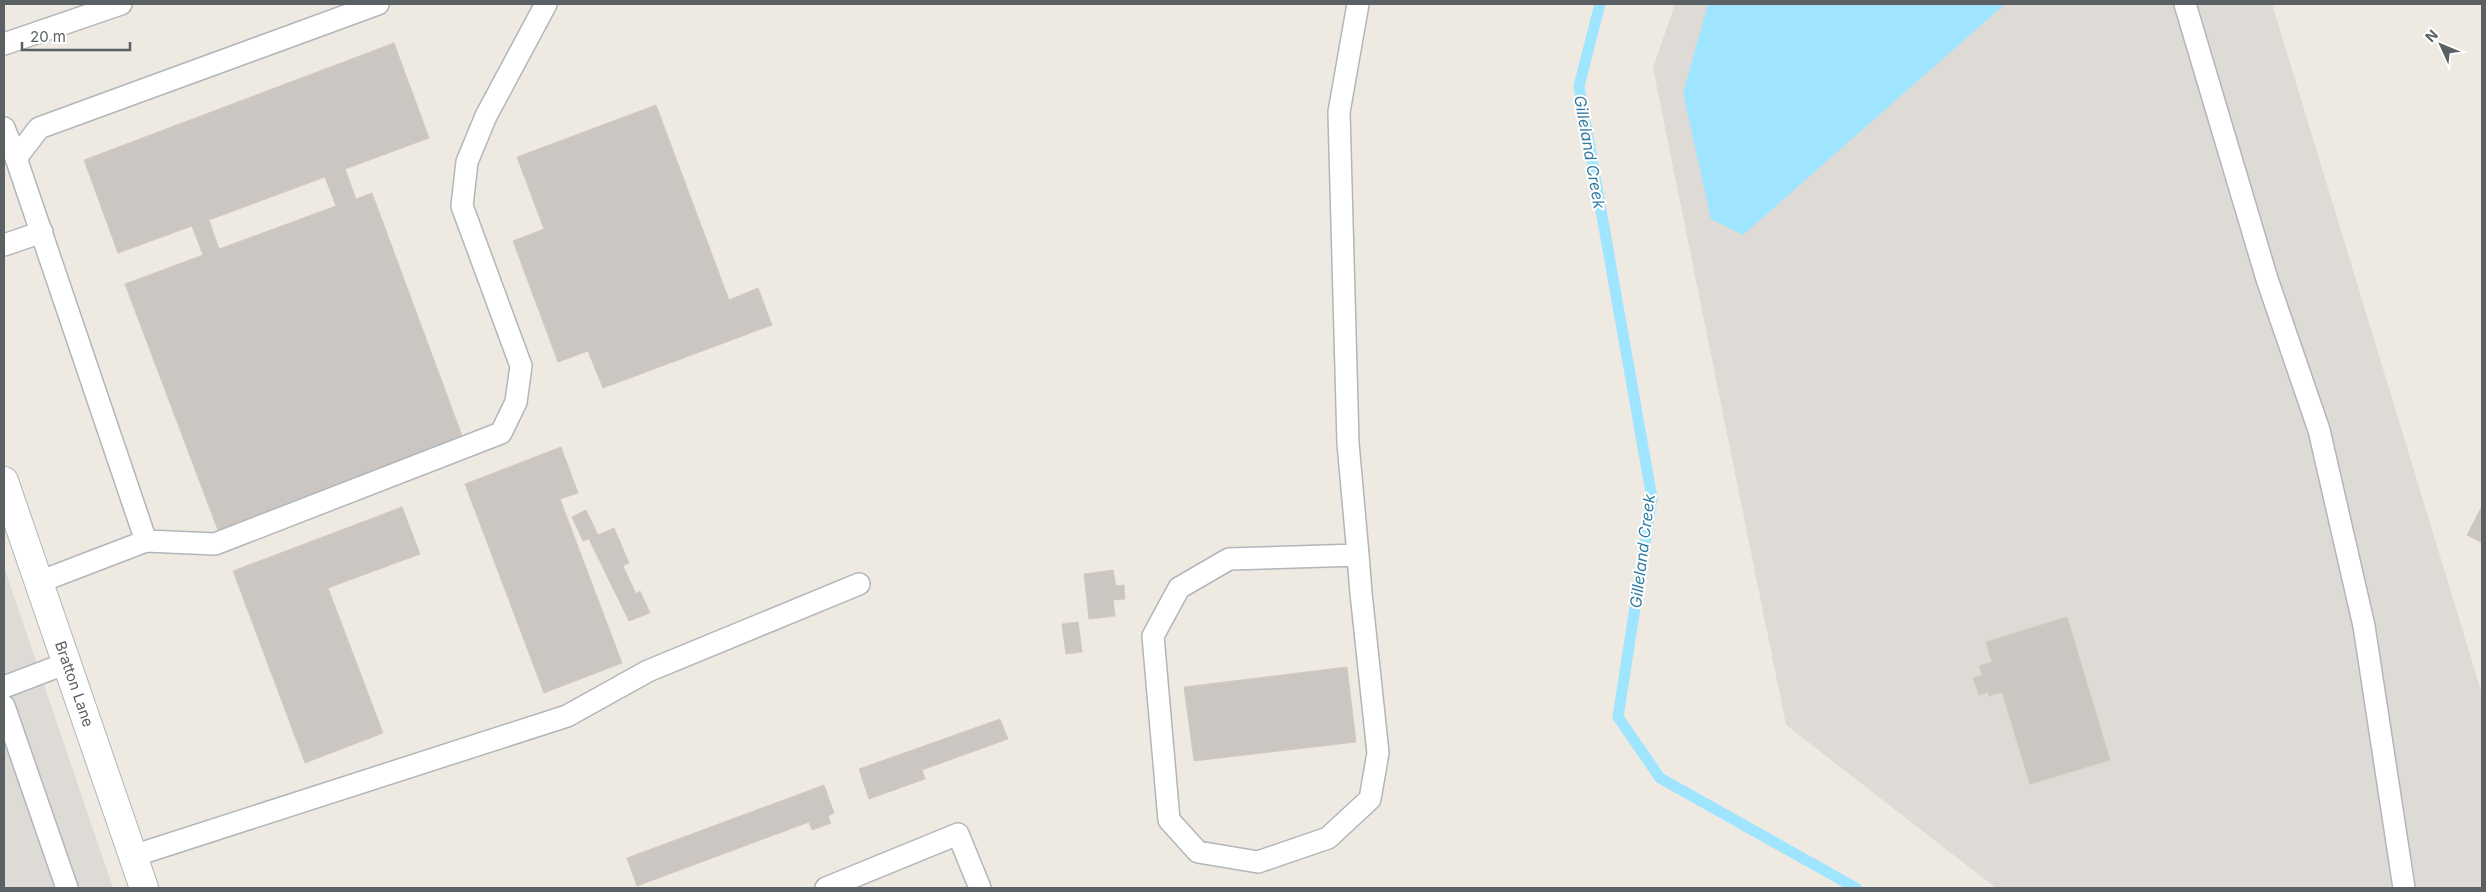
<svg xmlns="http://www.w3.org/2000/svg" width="2486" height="892" font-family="Inter,sans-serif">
	<rect width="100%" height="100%" fill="#eee9e1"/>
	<path fill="#dedbd6" d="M1675,4h597l210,690v194h-486l-210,-163 -133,-657z
		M4,567l109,321h-109z"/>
	<path fill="#a0e5ff" d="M1708,4h297l-262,231 -32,-16 -28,-126z"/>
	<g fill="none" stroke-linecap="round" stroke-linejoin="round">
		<path stroke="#a0e5ff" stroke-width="11" d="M1600,4l-21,82 73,412 -34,219 42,61 196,110"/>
	</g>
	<path fill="#cbc6c1" stroke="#d3cac0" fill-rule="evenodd" d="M394,43l35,95 -84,31 11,30 16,-6 92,248 -245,92 -94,-249 78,-29 -11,-29 -74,27 -34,-93zM325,177l11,29 -117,43 -10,-29z
		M656,105l73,195 29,-12 14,37 -169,63 -15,-37 -30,11 -45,-121 31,-12 -27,-72z
		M561,447l17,46 -18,6 62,164 -78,30 -79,-209z
		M2482,506v37l-15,-8z
		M402,507l18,47 -92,34 55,145 -78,30 -72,-192z
		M586,510l12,25 16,-7 15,35 -6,3 13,28 4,-3 10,22 -21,8 -40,-82 -6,2 -11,-24z
		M1113,570l3,16 8,-1 1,14 -12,1 2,16 -26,3 -5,-45z
		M2067,617l43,143 -80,24 -28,-92 -13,4 -1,-4 -9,3 -6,-17 9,-3 -3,-9 13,-4 -6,-20z
		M1078,622l4,30 -16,2 -4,-30z
		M1347,667l9,75 -162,19 -10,-74z
		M1000,719l8,20 -86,31 3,9 -56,20 -10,-30z
		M824,785l10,28 -6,3 3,7 -19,7 -3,-8 -172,64 -10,-28z"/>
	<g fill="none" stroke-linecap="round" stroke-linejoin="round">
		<g stroke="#b2b6ba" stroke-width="24">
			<path id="lane" d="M2185,4l82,275 52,151 45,196 40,262
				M4,44l117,-40
				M4,128l12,30
				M4,245l38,-13
				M146,541l69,3 286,-111 15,-31 5,-36 -59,-160 5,-44 19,-46 60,-112
				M1358,555l-129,4 -50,29 -26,48 16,184 29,32 60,10 70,-24 42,-39 8,-46 -17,-160 -3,-38 -10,-112 -9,-331 19,-108
				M39,582l107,-41 -130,-383 23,-30 339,-124
				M4,687l63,-24
				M4,706l63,182
				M133,856l434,-140 81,-45 211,-87
				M826,888l132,-54 22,54"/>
		</g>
		<g stroke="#b1b7ba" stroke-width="30">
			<path id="secondary" d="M4,481l140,407"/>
		</g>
		<use href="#lane" stroke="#fff" stroke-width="21"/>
		<use href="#secondary" stroke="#fff" stroke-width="28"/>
	</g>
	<g text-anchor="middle" stroke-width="4" stroke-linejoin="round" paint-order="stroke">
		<g font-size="15" fill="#5a6063" stroke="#fff">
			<text transform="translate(74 684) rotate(71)" y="5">Bratton Lane</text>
		</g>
		<g font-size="16" font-style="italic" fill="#337da4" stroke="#fff">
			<text transform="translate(1590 152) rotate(80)" y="6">Gilleland Creek</text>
			<text transform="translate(1642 551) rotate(-83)" y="6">Gilleland Creek</text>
		</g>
	</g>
	<rect width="2486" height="892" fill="none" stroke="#5a6063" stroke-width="10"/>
	<g transform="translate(2441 45) rotate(314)" stroke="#ffffff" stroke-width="4" paint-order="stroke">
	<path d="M0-4L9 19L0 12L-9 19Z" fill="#5a6063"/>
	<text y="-8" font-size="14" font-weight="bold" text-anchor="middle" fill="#5a6063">N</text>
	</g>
	<path d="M22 42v8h108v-8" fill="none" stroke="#5a6063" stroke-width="2.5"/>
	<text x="30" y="42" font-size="15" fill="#5a6063" stroke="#ffffff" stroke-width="4" paint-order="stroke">20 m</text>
</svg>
